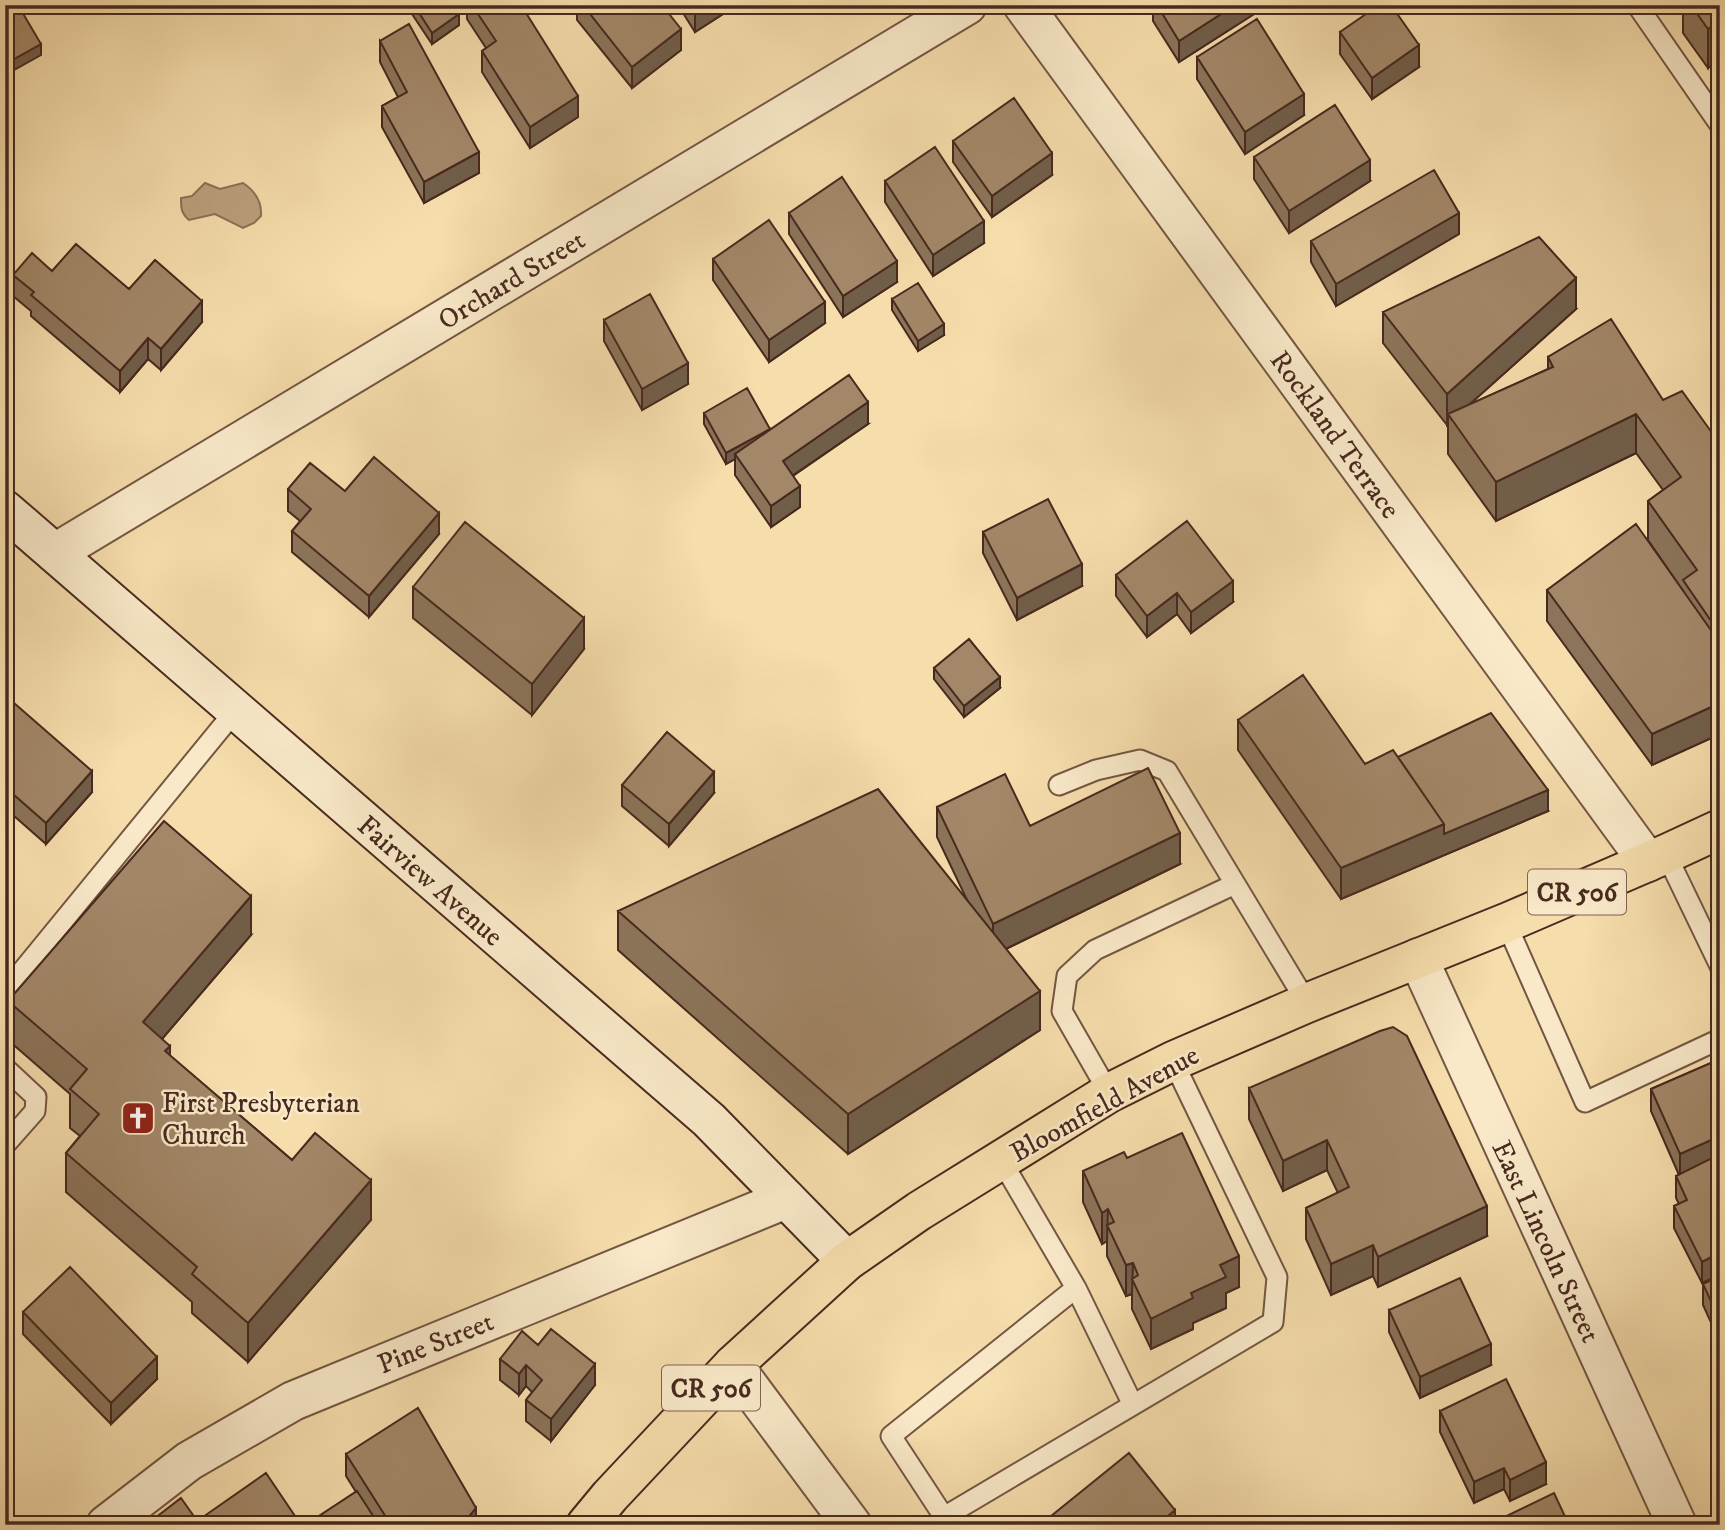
<svg xmlns="http://www.w3.org/2000/svg" width="1725" height="1530" font-family="'IM FELL DW Pica',serif">
	<rect width="100%" height="100%" fill="#f6ddac"/>
	<filter id="stains"><feTurbulence type="fractalNoise" baseFrequency=".00286" numOctaves="4"/><feColorMatrix values="0 0 0 0 .2 0 0 0 0 .09 0 0 0 0 .02 0 0 0 .5 -.17"/></filter>
	<radialGradient id="worn" r=".72"><stop offset=".6" stop-color="#630" stop-opacity="0"/><stop offset="1" stop-color="#630" stop-opacity=".3"/></radialGradient>
	<path fill="#bba07c" stroke="#8d7056" stroke-width="2" d="M205,183l15,6 23,-6c12,8 19,19 18,33l-7,7 -11,5 -28,-14 -26,6c-8,-7 -8,-12 -8,-22l11,-2z"/>
	<g fill="none" stroke-linecap="round" stroke-linejoin="round">
		<g stroke="#745642" stroke-width="23">
			<path id="service" d="M1637,5l83,120
				M1059,785l37,-15 44,-10 27,11 140,232
				M1666,854l54,112
				M1506,923l79,179 135,-63
				M5,992l230,-281
				M5,1068l31,29 -1,14 -30,34
				M1109,1093l-47,-82 5,-35 28,-26 140,-66
				M1001,1160l75,128 57,117
				M1076,1288l-185,148 53,81 329,-195 4,-45 -104,-216"/>
		</g>
		<g stroke="#745642" stroke-width="42">
			<path id="minor" d="M1023,5l625,857
				M55,553l912,-548
				M1418,958l259,567
				M733,1365l119,160
				M106,1525l83,-64 104,-60 493,-202"/>
		</g>
		<g stroke="#48291e" stroke-width="42">
			<path id="secondary" d="M5,510l704,610 138,141"/>
		</g>
		<g stroke="#48291e" stroke-width="42">
			<path id="primary" d="M586,1525l24,-29 123,-131 114,-104 72,-50 190,-118 64,-32 134,-58 199,-80 160,-69 54,-25"/>
		</g>
		<use href="#service" stroke="#f9e9c9" stroke-width="19"/>
		<use href="#minor" stroke="#f9e9c9" stroke-width="38"/>
		<use href="#secondary" stroke="#f9e9c9" stroke-width="38"/>
		<use href="#primary" stroke="#f6ddac" stroke-width="38"/>
	</g>
	<path fill="#8b7459" stroke="#48291e" stroke-width="2" d="M406,5h47l6,20 -27,19z
		M467,5h54l57,112 -48,31 -48,-76v-21l4,-3 -19,-29z
		M577,5h85l19,45 -49,38 -55,-68z
		M678,5h59l-42,27z
		M1153,5h112v2l-86,55 -26,-41z
		M1683,5h37l-12,63 -25,-35z
		M1340,32l79,35 -47,32 -32,-45z
		M380,41l99,132 -55,30 -42,-76v-21l16,-9 -18,-35z
		M1197,57l107,58 -59,39 -48,-75z
		M953,141l99,34 -60,42 -39,-55z
		M1254,157l116,24 -81,52 -35,-54z
		M885,181l99,62 -51,33 -48,-74z
		M789,213l108,69 -54,35 -54,-83z
		M1459,234l-123,72 -25,-44v-21z
		M713,259l112,64 -56,39 -56,-82z
		M13,275l116,14 73,33 -41,48 -13,-11 -28,33 -89,-76v-5l-18,-15z
		M892,299l52,36 -26,16 -26,-41z
		M1576,309l-107,96 79,-36v-12l115,43 57,44v290l-68,31 -105,-144v-31l136,1 -35,-51v-39l15,-11 -27,-37 -140,68 -48,-67v-30l-1,1 -64,-82v-31z
		M604,320l84,64 -46,26 -38,-69z
		M704,413l66,17 98,-6 -75,52 7,31 -29,20 -36,-52v-16l-9,5 -22,-40z
		M288,489l57,2 94,43 -70,83 -77,-65v-21l8,-10 -12,-10z
		M983,532l99,54 -65,34 -34,-67z
		M1116,575l117,27 -42,31 -14,-19 -30,23 -31,-41z
		M413,587l171,62 -52,66 -119,-97z
		M934,668l66,20 -36,29 -30,-38z
		M5,714l87,78 -46,52 -41,-36z
		M1238,720l127,44 33,-7 150,54 -207,88 -103,-149z
		M622,785l92,8 -45,53 -47,-40z
		M937,807l93,19 150,38 -174,85 34,81 -192,124 -230,-204v-39l350,-9 -31,-65z
		M251,935l-89,104 8,17 122,104 79,60 -123,142 -56,-49v-11l-126,-110v-39l14,-17 -10,-8v-34l-62,-54v-39z
		M1720,1059v283l-17,-37v-21l13,-6 -1,-1 -13,6 -28,-55v-22l5,-2 -3,-6v-22l3,-1 -28,-64v-22z
		M1249,1088l238,148 -109,51 -5,-11 -42,19 -25,-56v-31l32,-15 -11,-23 -44,21 -34,-72z
		M1127,1158l112,129 -13,6v15l-33,15v6l-42,20 -19,-40v-15l-6,2 -19,-40v-15l-5,3 -19,-42v-31z
		M1389,1310l102,55 -71,33 -31,-66z
		M23,1312l134,67 -46,45 -88,-90z
		M538,1345l57,40 -44,56 -25,-20v-21l6,-8 -6,-6 -7,9 -19,-15v-21z
		M1440,1411l106,73 -36,17 -6,-12 -30,14 -34,-71z
		M346,1454l130,71h-160v-7l40,-26 -10,-16z
		M203,1517l98,8h-98z"/>
	<path fill="#715e49" stroke="#48291e" stroke-width="2" d="M704,5h33l-42,27v-21z
		M1235,5h30v2l-86,55v-21z
		M459,14v11l-27,19v-11z
		M1720,20v39l-12,9v-39z
		M681,29v21l-49,38v-21z
		M41,44v11l-36,20v-11z
		M1419,45v22l-47,32v-21z
		M1304,94v21l-59,39v-22z
		M578,96v21l-48,31v-21z
		M479,152v21l-55,30v-21z
		M1052,153v22l-60,42v-21z
		M1370,160v21l-81,52v-22z
		M1459,213v21l-123,72v-22z
		M984,221v22l-51,33v-21z
		M897,261v21l-54,35v-21z
		M1576,278v31l-124,111 -4,-6v10l-1,1v-31z
		M202,301v21l-41,48v-21z
		M825,302v21l-56,39v-22z
		M944,324v11l-26,16v-10z
		M148,338v21l-28,33v-21z
		M688,363v21l-46,26v-21z
		M868,402v22l-85,58v-21z
		M1636,414v39l-140,68v-39z
		M770,429v10l-35,15v5l-9,5v-11z
		M800,486v21l-29,20v-21z
		M439,513v21l-70,83v-21z
		M1082,564v22l-65,34v-22z
		M1233,581v21l-42,31v-21z
		M1177,593v21l-30,23v-21z
		M584,618v31l-52,66v-31z
		M1000,677v11l-36,29v-11z
		M1720,703v31l-68,31v-31z
		M92,771v21l-46,52v-21z
		M714,772v21l-45,53v-22z
		M1548,790v21l-207,88v-31l103,-44z
		M1180,833v31l-187,91v-31z
		M251,896v39l-108,126v-39z
		M1040,991v39l-192,124v-40z
		M170,1046v39l-5,-34z
		M1720,1136v22l-40,17v-21z
		M1327,1140v30l-44,21v-30z
		M371,1180v40l-123,142v-39z
		M1487,1206v30l-109,51v-30z
		M1108,1209l-1,32 -5,3v-31z
		M1373,1245v31l-42,19v-31z
		M1715,1255v22l-13,6v-21z
		M1239,1256v31l-13,6v15l-33,15v6l-42,20v-30l40,-26 29,-28z
		M1133,1263l-1,31 -6,2v-31z
		M1491,1344v21l-71,33v-21z
		M157,1357v22l-46,45v-21z
		M595,1364v21l-44,56v-22z
		M526,1365v21l-7,9v-21z
		M1546,1462v22l-36,17v-21z
		M1504,1468v21l-30,14v-21z
		M476,1508v17h-14z
		M1175,1510v15h-18z"/>
	<path fill="#a28768" stroke="#48291e" stroke-width="2" d="M9,5h9l23,39 -36,20v-57z
		M414,5h39l6,9 -27,19z
		M472,5h49l57,91 -48,31 -48,-76 14,-10z
		M583,5h79l19,24 -49,38z
		M692,5h12l-9,6z
		M1157,5h78l-56,36z
		M1379,5h12l28,40 -47,33 -32,-46z
		M1691,5h29v15l-12,9z
		M1257,19l47,75 -59,38 -48,-75z
		M409,24l70,128 -55,30 -42,-76 25,-14 -27,-51z
		M1014,98l38,55 -60,43 -39,-55z
		M1335,105l35,55 -81,51 -35,-54z
		M935,147l49,74 -51,34 -48,-74z
		M1434,170l25,43 -123,71 -25,-43z
		M842,177l55,84 -54,35 -54,-83z
		M769,220l56,82 -56,38 -56,-81z
		M1539,237l37,41 -129,116 -64,-82z
		M76,244l53,45 26,-29 47,41 -41,48 -13,-11 -28,33 -89,-76 3,-3 -21,-17 19,-22 20,18z
		M918,283l26,41 -26,17 -26,-42z
		M650,294l38,69 -46,26 -38,-69z
		M1611,319l52,81 19,-9 38,53v190l-37,-54 14,-10 -49,-69 33,-24 -45,-63 -140,68 -48,-68 105,-47 -5,-10z
		M849,375l19,27 -85,59 17,25 -29,20 -36,-52z
		M747,388l23,41 -44,24 -22,-40z
		M374,457l65,56 -70,83 -77,-65 19,-22 -23,-20 22,-26 35,28z
		M1048,499l34,65 -65,34 -34,-66z
		M1187,521l46,60 -42,31 -14,-19 -30,23 -31,-41z
		M465,522l119,96 -52,66 -119,-97z
		M1636,524l84,119v60l-68,31 -105,-144z
		M969,639l31,38 -36,29 -30,-38z
		M1303,675l62,89 28,-14 51,74 -103,44 -103,-148z
		M14,703l78,68 -46,52 -41,-36v-73z
		M1491,713l57,77 -104,44v-10l-46,-67z
		M667,732l47,40 -45,52 -47,-39z
		M1148,768l32,65 -187,91 -56,-117 68,-33 25,52z
		M878,789l162,202 -192,123 -230,-203z
		M164,821l87,75 -108,126 27,24 -5,5 127,109 23,-27 56,47 -123,143 -56,-49 5,-7 -131,-114 33,-39 -29,-25 17,-20 -79,-68z
		M1393,1027l14,9 80,170 -109,51 -5,-12 -42,19 -25,-56 43,-21 -22,-47 -44,21 -34,-73 131,-57z
		M1720,1059v77l-40,18 -29,-65z
		M1182,1133l57,123 -19,9 6,12 -35,16 2,5 -42,21 -19,-40 6,-4 -5,-12 -7,2 -19,-40 7,-3 -6,-13 -6,4 -19,-42 41,-19 3,6z
		M1720,1154v110h-1l-4,-9 -13,7 -28,-56 13,-6 -11,-24z
		M70,1267l87,90 -46,46 -88,-91z
		M1720,1276v45l-17,-37z
		M1460,1278l31,66 -71,33 -31,-67z
		M551,1329l44,35 -44,55 -25,-19 16,-20 -16,-15 -7,9 -19,-15 22,-28 16,14z
		M1506,1379l40,83 -36,18 -6,-12 -30,14 -34,-71z
		M418,1408l58,100 -14,17h-71l-45,-71z
		M1129,1453l46,57 -18,15h-117z
		M266,1473l35,52h-93l-5,-8z
		M357,1491l22,34h-59l-4,-7z
		M1554,1493l15,32h-81z
		M181,1498l19,27h-54z"/>
	<defs>
		<g id="church-square" transform="scale(1.75)"><rect x="-9" y="-9" width="18" height="18" rx="4" fill="#8f2418" stroke="#f9e9c9"/><path d="M-1.2-6h2.4v3.5h3.3v2.4h-3.3V6h-2.4V-.1h-3.3v-2.4h3.3Z" fill="#fff"/></g>
	</defs>
	<g fill-rule="evenodd">
		<use href="#church-square" x="138" y="1118"/>
	</g>
	<g text-anchor="middle" stroke-width="5" stroke-linejoin="round" paint-order="stroke">
		<g fill="#f9e9c9" stroke="#7d6351" stroke-width="2">
			<rect x="1528" y="869.5" width="98" height="45" rx="5"/>
			<rect x="662" y="1365.5" width="98" height="45" rx="5"/>
		</g>
		<g font-size="26" font-weight="bold" fill="#48291e">
			<text x="1577" y="901">CR 506</text>
			<text x="711" y="1397">CR 506</text>
		</g>
		<g font-size="28" fill="#48291e" stroke="#f9e9c9">
			<text transform="translate(511 279) rotate(-31)" y="10">Orchard Street</text>
			<text transform="translate(1336 434) rotate(54)" y="10">Rockland Terrace</text>
			<text transform="translate(431 880) rotate(41)" y="10">Fairview Avenue</text>
			<text transform="translate(1104 1103) rotate(-29)" y="10">Bloomfield Avenue</text>
			<text transform="translate(1547 1241) rotate(65)" y="10">East Lincoln Street</text>
			<text transform="translate(435 1342) rotate(-22)" y="10">Pine Street</text>
		</g>
		<g font-size="28" fill="#48291e" stroke="#f9e9c9" text-anchor="start">
			<text x="162" y="1112">First Presbyterian<tspan x="162" dy="32">Church</tspan></text>
		</g>
	</g>
	<rect width="1725" height="1530" fill="none" stroke="#f6ddac" stroke-width="28"/>
	<rect x="7" y="7" width="1711" height="1516" fill="none" stroke="#48291e" stroke-width="3.5"/>
	<rect x="14" y="14" width="1697" height="1502" fill="none" stroke="#48291e" stroke-width="2"/>
	<rect width="100%" height="100%" filter="url(#stains)"/>
	<rect width="100%" height="100%" fill="url(#worn)"/>
</svg>
